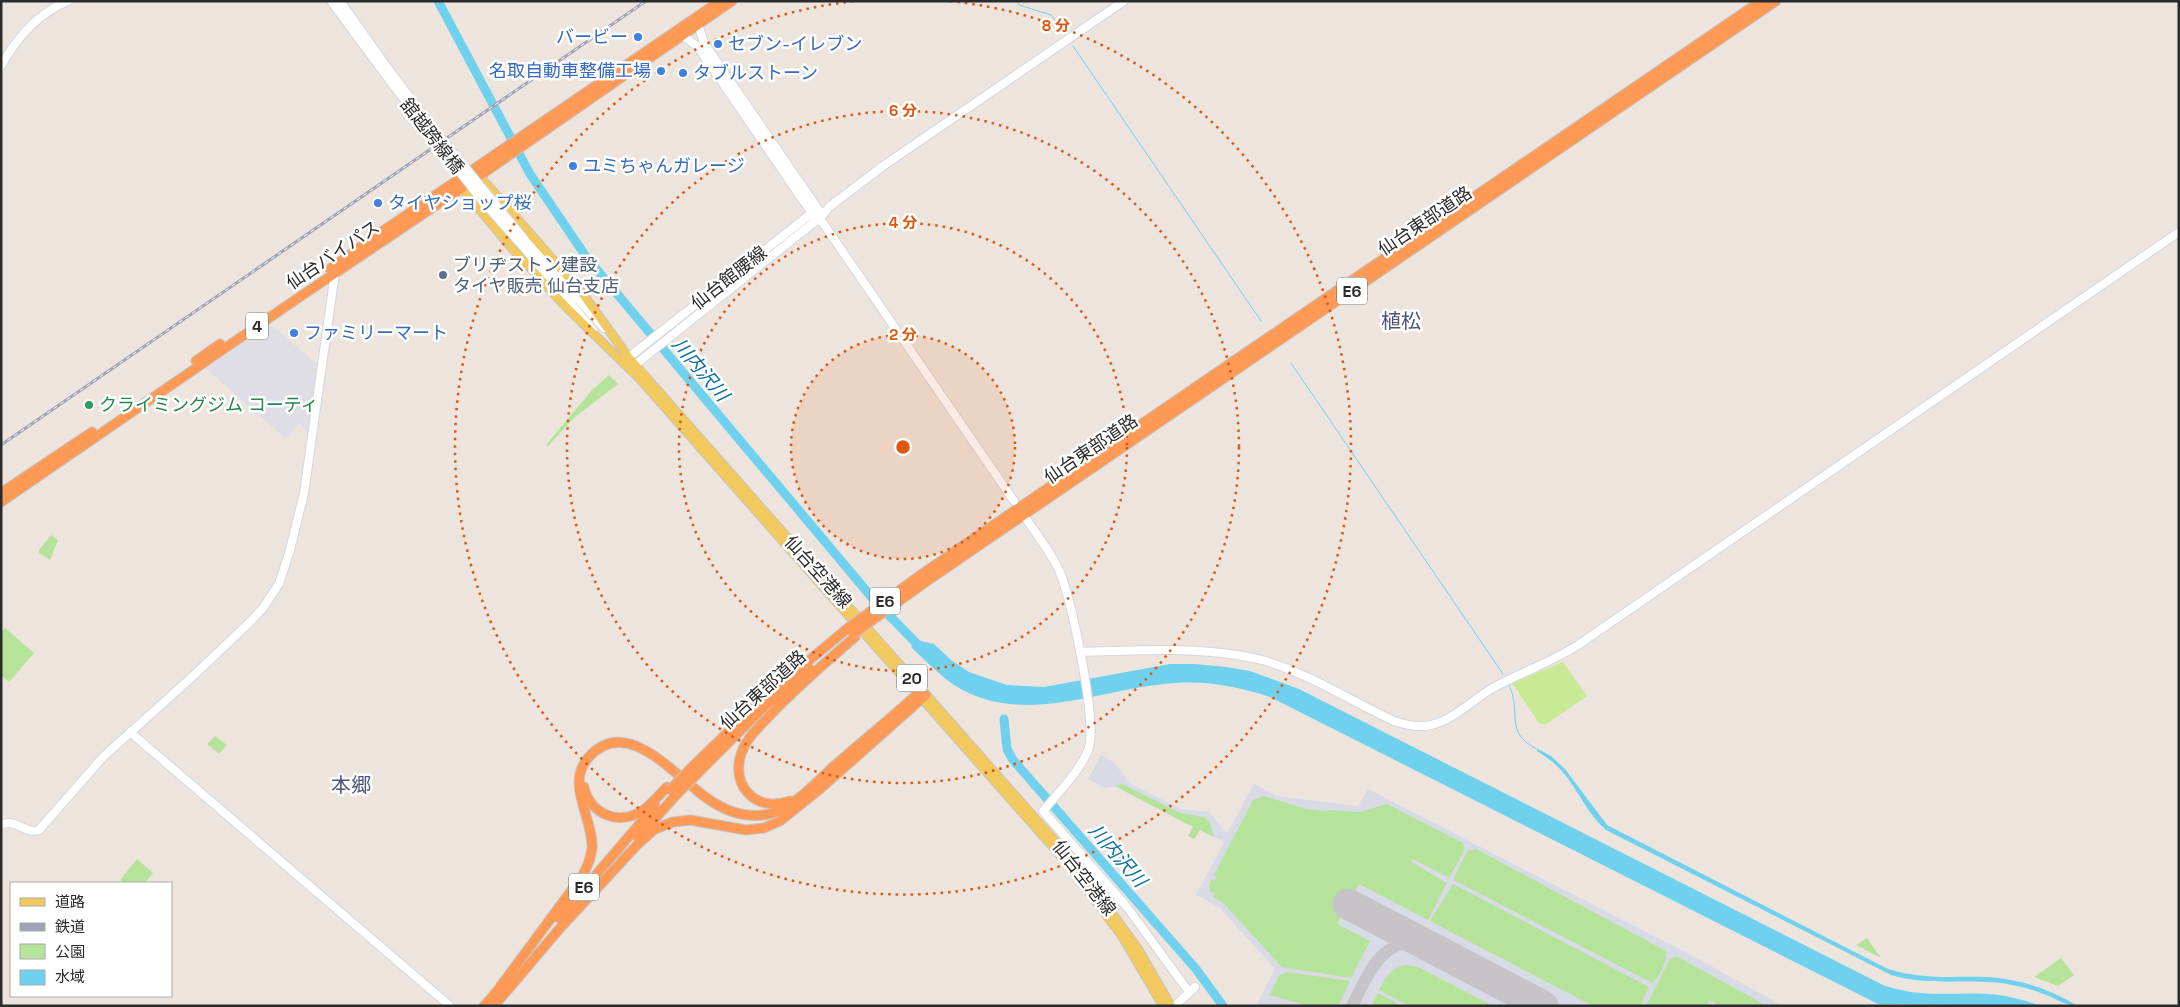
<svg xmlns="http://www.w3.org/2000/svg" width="2180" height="1007" font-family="'Space Grotesk','Noto Sans JP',sans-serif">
	<rect width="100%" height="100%" fill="#ede5dd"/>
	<path fill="#dfdde5" d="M269,325l8,5 40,34 -9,68 -9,-8 -13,15 -80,-70z"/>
	<path fill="#d8dbe5" d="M1101,755l14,8 14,20 52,26 28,3 18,21 27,-49 23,12 81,10 10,-17 323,166 92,51h-527l19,-37 -55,-61 -24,-13 28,-53 -24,-12 -6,9 -6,-3 5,-9 -78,-41 -10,2 -17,-9z"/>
	<path fill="#b5e399" d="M609,375l9,9 -43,33 -27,29 -2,-1 46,-55z
		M51,535l7,5 -8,20 -11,-7v-3z
		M5,628l29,25 -25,29 -8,-7v-43z
		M215,736l12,9 -8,9 -12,-10z
		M1122,784l58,29 24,4 6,6 4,14 -14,-7 -6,9 -6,-3 5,-9 -78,-41z
		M1264,796l42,13 18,2 7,-1 28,2 28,-8 76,39 2,6 -16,29 -36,-19 -2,3 36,21 -19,37 -69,-36 -22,40 33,17 -19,37 -69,-11 -58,-63 -11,-7 2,-4 -3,-1 -1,2 -2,-8 2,-6h4l2,-3 -3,-2 39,-75z
		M1476,849l190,102c2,9 -6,26 -14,32l-198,-103 1,-6 13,-23z
		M137,859l16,14 -8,10h-21l-4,-3z
		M1453,884l196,103 -9,19h-47l-163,-85z
		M1867,938l14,20 -25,-13z
		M1676,957h2l89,49h-47l-11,-6 -2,3 5,3h-66l24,-47z
		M2061,958l13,17 -16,11 -24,-9z
		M1407,965l11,2 75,39h-84l-30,-16c7,-13 12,-23 28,-25z
		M1284,973l3,-1 63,9 -12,25h-29l-40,-11 10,-19z
		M1378,993l24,13h-31z"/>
	<path fill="#c9ea95" d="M1563,662l24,34 -42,29 -6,-2 -27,-40z"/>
	<path fill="#70d1ef" d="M920,641l14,3 17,16 18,12 38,13 37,2 126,-23h25l31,3 24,4 49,18 584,296c42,15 74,5 116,10 14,2 28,6 42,11l-163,-2 -608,-307c-31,-10 -61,-16 -94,-14 -74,4 -152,46 -222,2 -16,-11 -29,-25 -43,-38z
		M1538,749l13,7 14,13 42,56 281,144c35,11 64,7 99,8 33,2 63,12 91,29 -12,0 -21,-7 -32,-11 -9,-4 -19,-7 -29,-9 -42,-10 -82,2 -126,-11l-285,-145c-19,-16 -28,-41 -45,-60 -7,-8 -15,-13 -24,-19z"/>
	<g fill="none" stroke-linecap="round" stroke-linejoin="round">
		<path stroke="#70d1ef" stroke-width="1" d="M1017,1l2,4 32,10 15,21
			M1073,46l188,275
			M1291,363l212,311
			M1509,685c14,29 -7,46 29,65"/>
		<path stroke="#70d1ef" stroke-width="9" d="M438,1l92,173 57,84 287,342 50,51
			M1004,719l3,30 6,11 183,209 27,37"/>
		<path stroke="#c6c4c9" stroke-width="12" d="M1352,1006c16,-31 28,-67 69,-64"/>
		<path stroke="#c6c4c9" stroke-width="31" d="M1348,904l195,102"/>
		<g stroke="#d2d6e3" stroke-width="10">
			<path id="secondary" d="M331,1l53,72
				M340,1l49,69
				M697,21l7,22 116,169
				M679,33l19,14 104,152 15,21 6,3 191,278
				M1,66c15,-27 37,-53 67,-65
				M524,239l80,89
				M519,242l74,88
				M624,361l193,-152
				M631,368l191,-152 7,-9 54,-41 241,-165
				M1027,520c11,16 23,32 31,48 13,25 39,154 31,179 -6,21 -32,47 -46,64l84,96 62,85
				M1080,652c60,-1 124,-7 182,8 46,13 89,41 132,61 12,4 24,7 37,4 23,-5 42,-26 62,-37 28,-16 57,-25 85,-43l601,-413
				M130,732l320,274
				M1,825c14,-8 24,10 38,5l64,-73 89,-80 58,-55 13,-14 16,-24 11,-34 14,-57 31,-220
				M1175,1006l20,-19"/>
		</g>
		<g stroke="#c4c4c4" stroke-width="10">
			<path id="primary" d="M477,173l105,120 47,65 449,509 60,82 33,57
				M459,185l53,63 53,58 74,72 429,486 54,72 41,70"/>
		</g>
		<g stroke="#c4c4c4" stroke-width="11">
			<path id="highway" d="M330,269l50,-36 340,-232
				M196,361l24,-17
				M1,493l91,-61
				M1,502l300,-206 161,-108 270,-187
				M922,574l839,-573
				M927,581l849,-580
				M690,769l69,-67 89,-74
				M696,775l68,-68 46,-38
				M584,787c6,27 34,39 58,24 9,-6 17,-16 25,-24
				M790,801c-15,5 -31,4 -42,-8 -13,-14 -11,-34 -2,-50 8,-13 20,-23 30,-34 25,-25 52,-49 79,-72
				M638,838l38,-43
				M559,918l96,-112
				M563,925l74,-80 18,-16 18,-7 17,-2 56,10 18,-2 16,-7 40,-32 106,-94
				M500,987l77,-104c8,-10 13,-21 15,-34 2,-30 -27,-64 -4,-91 35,-41 79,9 106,30 15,13 33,25 53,27 11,1 24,0 33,-5 20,-10 37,-28 53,-43 30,-26 60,-51 89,-77
				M484,1006l20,-23
				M494,1006l72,-85"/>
		</g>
		<use href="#secondary" stroke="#fff" stroke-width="8"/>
		<use href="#primary" stroke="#f1c95e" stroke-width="8"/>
		<use href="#highway" stroke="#fe9956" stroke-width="9"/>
		<g stroke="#9fa3b5" stroke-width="3">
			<path id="rail" d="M1,445l645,-444"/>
		</g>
		<use href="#rail" stroke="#fff" stroke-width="1" stroke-dasharray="4" stroke-linecap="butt"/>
		<g stroke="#d2d6e3" stroke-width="10" stroke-linecap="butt">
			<path id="secondary-bridge" d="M389,70l47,62 88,107
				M384,73l96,125 39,44"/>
		</g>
		<g stroke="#c4c4c4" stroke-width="11" stroke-linecap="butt">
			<path id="highway-bridge" d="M848,628l74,-54
				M853,634l74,-53
				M670,790l20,-21
				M676,795l20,-20"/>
		</g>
		<use href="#secondary-bridge" stroke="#fff" stroke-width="8"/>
		<use href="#highway-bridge" stroke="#fe9956" stroke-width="9"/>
	</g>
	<circle cx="903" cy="447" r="112" fill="#df570e" fill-opacity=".12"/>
	<g fill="none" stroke="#df570e" stroke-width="2.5" stroke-dasharray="2.5 5">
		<circle cx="903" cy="447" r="112"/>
		<circle cx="903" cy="447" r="224"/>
		<circle cx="903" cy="447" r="336"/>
		<path d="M950 1A448 448 0 1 1 856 1"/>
	</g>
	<g fill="#3f7fe0" stroke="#fff" stroke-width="2">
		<circle cx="638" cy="37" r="5"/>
		<circle cx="718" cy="44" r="5"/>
		<circle cx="661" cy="71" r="5"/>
		<circle cx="683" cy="73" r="5"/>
		<circle cx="573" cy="166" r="5"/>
		<circle cx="378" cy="203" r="5"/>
		<circle cx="294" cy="333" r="5"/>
	</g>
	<circle fill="#5c6f8a" stroke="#fff" stroke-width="2" cx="443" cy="275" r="5"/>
	<circle fill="#2e9e5b" stroke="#fff" stroke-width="2" cx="89" cy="405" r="5"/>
	<g text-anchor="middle" stroke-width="5" stroke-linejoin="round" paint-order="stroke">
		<g fill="#fff" stroke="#6b6b6b" stroke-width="1">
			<rect x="1337" y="277.5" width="30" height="27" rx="4"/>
			<rect x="246" y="312.5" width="22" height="27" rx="4"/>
			<rect x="870" y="587.5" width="30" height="27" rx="4"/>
			<rect x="897" y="664.5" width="30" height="27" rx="4"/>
			<rect x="569" y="873.5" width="30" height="27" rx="4"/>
		</g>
		<g font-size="16" font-weight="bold" fill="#2b2b2b">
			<text x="1352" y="297">E6</text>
			<text x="257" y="332">4</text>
			<text x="885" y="607">E6</text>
			<text x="912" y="684">20</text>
			<text x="584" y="893">E6</text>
		</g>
		<g font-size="18" fill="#366cbe" stroke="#fff" text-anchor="start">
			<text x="628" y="43" text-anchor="end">バービー</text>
			<text x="728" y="50">セブン-イレブン</text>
			<text x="651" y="77" text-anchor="end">名取自動車整備工場</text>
			<text x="693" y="79">タブルストーン</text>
			<text x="583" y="172">ユミちゃんガレージ</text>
			<text x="388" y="209">タイヤショップ桜</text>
			<text x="304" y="339">ファミリーマート</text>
		</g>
		<g font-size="18" fill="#2b2b2b" stroke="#fff">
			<text transform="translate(432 136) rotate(52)" y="6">舘越跨線橋</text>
			<text transform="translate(1425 221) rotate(-34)" y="6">仙台東部道路</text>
			<text transform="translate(333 255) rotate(-34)" y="6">仙台バイパス</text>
			<text transform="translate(729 278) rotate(-38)" y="6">仙台館腰線</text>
			<text transform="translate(1091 449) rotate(-34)" y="6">仙台東部道路</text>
			<text transform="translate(818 572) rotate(48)" y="6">仙台空港線</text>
			<text transform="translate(763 690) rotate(-42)" y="6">仙台東部道路</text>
			<text transform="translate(1084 878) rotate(52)" y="6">仙台空港線</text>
		</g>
		<g font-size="18" fill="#4e5e75" stroke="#fff" text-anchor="start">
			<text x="453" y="271">ブリヂストン建設<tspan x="453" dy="21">タイヤ販売 仙台支店</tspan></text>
		</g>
		<g font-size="18" fill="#27864d" stroke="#fff" text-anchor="start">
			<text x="99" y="411">クライミングジム コーティ</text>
		</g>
		<g font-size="19" font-style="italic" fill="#0d709c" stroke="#fff">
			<text transform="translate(701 369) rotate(50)" y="7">川内沢川</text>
			<text transform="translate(1118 855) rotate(49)" y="7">川内沢川</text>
		</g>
		<g font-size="20" fill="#4b557b" stroke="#fff">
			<text x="1401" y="328">植松</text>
			<text x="351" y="792">本郷</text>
		</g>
	</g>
	<circle cx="903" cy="447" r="8" fill="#df570e" stroke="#fff" stroke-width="2.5"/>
	<g font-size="15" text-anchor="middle" font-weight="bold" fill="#df570e" stroke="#fff" stroke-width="5" stroke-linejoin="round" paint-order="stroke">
		<text x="1056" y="31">8 分</text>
		<text x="903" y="116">6 分</text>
		<text x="903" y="228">4 分</text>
		<text x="903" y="340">2 分</text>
	</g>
	<rect width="2180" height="1007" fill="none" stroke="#2b2b2b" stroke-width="5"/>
	<rect x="10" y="882" width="162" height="115" fill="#ffffff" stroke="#aaaaaa"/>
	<rect x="20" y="898" width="25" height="8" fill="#f1c95e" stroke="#aaaaaa"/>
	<text x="55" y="907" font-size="15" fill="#2b2b2b">道路</text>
	<rect x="20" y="923" width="25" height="8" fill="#9fa3b5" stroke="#aaaaaa"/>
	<text x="55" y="932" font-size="15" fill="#2b2b2b">鉄道</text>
	<rect x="20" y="944" width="25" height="15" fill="#b5e399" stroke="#aaaaaa"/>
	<text x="55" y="957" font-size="15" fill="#2b2b2b">公園</text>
	<rect x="20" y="970" width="25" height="15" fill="#70d1ef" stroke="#aaaaaa"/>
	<text x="55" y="982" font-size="15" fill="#2b2b2b">水域</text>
</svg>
